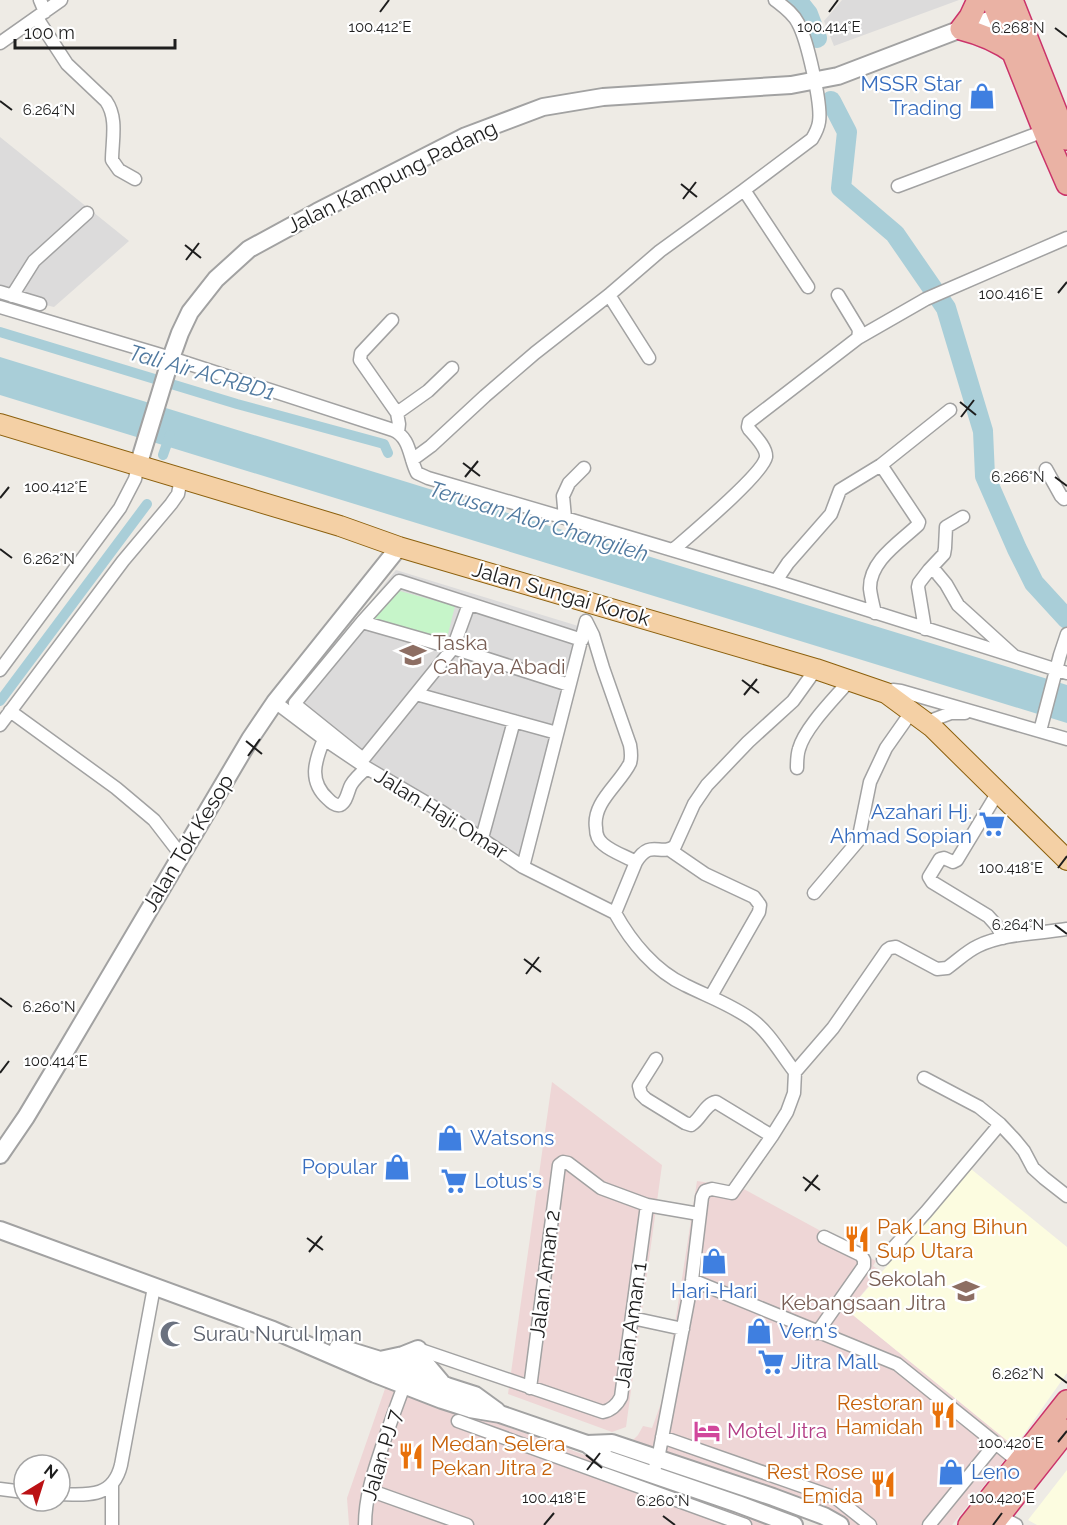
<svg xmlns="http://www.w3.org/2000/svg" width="1067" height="1525" font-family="Raleway,sans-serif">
	<rect width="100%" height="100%" fill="#eeebe5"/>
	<path fill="#dcdbdb" d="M842,0h117l-125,46 -10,-25z
		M0,137l129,104 -75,66 -54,-13z
		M396,570l192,59 -58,235 -51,-36 -112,-63 -81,-59z"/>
	<path fill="#eed6d6" d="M552,1082l110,83 -36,262 -14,5 -104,-38z
		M697,1181l45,7 134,73 -3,5 8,5 -33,40 167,136 -63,78h-102l-17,-12 -201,-72 6,-6 5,-9 9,2 12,-33z
		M387,1383l390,142h-428l-2,-27z"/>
	<path fill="#fcfce0" d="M971,1169l96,78v126l-52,74 -167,-136z
		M1067,1470v55h-30l-9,-5z"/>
	<path fill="#c6f5c9" d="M396,590l59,16 -9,36 -79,-21z"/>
	<path fill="#a9ced8" d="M0,357l1067,328v38l-1067,-328z"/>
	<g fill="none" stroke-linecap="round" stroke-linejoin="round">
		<path stroke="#a9ced8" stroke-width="10" d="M0,332l237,72 147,40 4,9
			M163,455l7,-20
			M0,701l147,-197"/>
		<path stroke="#a9ced8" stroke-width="20" d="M797,0l11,14 9,24
			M831,101l16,31 -6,56 54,46 51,74 37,123 2,45 32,73 17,34 33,36"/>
		<g stroke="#a2a2a2" stroke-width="15">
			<path id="minor" d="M40,0l5,12
				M37,18l30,46 39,37c12,17 6,40 6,59l7,10 16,9
				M0,43l61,-43
				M898,186l146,-55
				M744,190l68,-51c3,-5 6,-10 7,-17 3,-18 -12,-83 -21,-99 -5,-10 -14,-16 -23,-23
				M0,292l40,12
				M609,295l40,63
				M12,296l22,-35 53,-48
				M0,307l171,51 222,72c18,8 16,28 24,43l11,5 137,40 211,63 291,92
				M392,320l-31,33 -1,7 37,53 2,11 -1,8
				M858,338l68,-39 141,-61
				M397,413l31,-22 24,-23
				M412,460l19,-14 54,-50 50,-43 74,-58 51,-44 84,-61 64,97
				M1046,469l15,27 3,3 3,-1
				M565,518l-2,-22 6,-13 15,-15
				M673,550c16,-14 90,-76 93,-93 1,-9 -11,-21 -17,-28l-1,-2 1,-5 109,-84 1,-7 -1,-3 -20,-33
				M929,570l15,-16 1,-6 1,-21 17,-10
				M776,581l12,-18 43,-49 9,-24 41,-25
				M875,613c-2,-8 -4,-16 -5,-24 -1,-28 30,-47 48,-64l1,-3 -38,-57 69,-55
				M586,621l7,14 10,33 27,77c1,6 2,12 0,18 -10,21 -38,39 -34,65 0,6 2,12 7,16 9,8 22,12 33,18
				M362,622l37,-41 183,59
				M925,629l-7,-42 1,-4 10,-13 7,2 10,12 12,21 55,50
				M0,670l120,-162 15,-29 3,-13
				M886,693l7,-3 8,1 166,48
				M416,694l141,39
				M275,702l49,37 43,29 75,44 81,55 92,46
				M10,711l106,77 38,32 27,35
				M927,722l24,-9h14
				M0,725l123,-164 48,-57 7,-10 3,-15
				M1040,731l20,-76 7,-21
				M324,739c-9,22 -16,42 4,60 3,3 7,7 12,6 7,-3 8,-15 11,-20 4,-7 10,-12 16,-17
				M363,759l-66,-53 -2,-3 67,-81 91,26 116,37
				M360,763l89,-110 4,-5 16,-44
				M797,768c0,-7 0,-13 2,-19 6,-22 36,-51 51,-69
				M998,792l-41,68 -4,2 -9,-4 -4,1 -11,18 3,5 56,34 9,10 6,12
				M482,838l32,-117
				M670,850l35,24 49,23 6,8 -1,7 -48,84
				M523,867l63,-246
				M814,893l44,-52 12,-59 16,-34 26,-37
				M656,1059l-17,27 2,8 5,5 39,24 6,2c10,-6 14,-21 25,-23l56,34
				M795,1072c-14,-18 -26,-40 -44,-53 -21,-15 -44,-23 -66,-34 -30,-14 -54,-43 -70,-72l21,-51c15,-24 24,-5 39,-16l19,-42 13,-19 41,-43 45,-41 23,-32
				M924,1078l55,29 21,17 15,16 9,11 9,17 11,10 23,18
				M883,1259l43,-47 74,-88
				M692,1280l205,84 122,98
				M632,1318l51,11
				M817,1333l47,-67v-6l-3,-5 -37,-18
				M530,1388l29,-223 4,-3 5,1 33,25 46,17
				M458,1421l287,104
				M662,1437l174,61 34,27
				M652,1475l6,-16 34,-179 10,-83 3,-6 7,-2 20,4 40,-57 15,-24 7,-19 1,-21 38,-44 54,-78 3,-2 6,-1 41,22 10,-1c10,-7 20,-17 31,-22 27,-13 60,-12 89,-17
				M0,1489l24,3
				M369,1490l98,35
				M60,1494c28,1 53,4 61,-29l33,-178
				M999,1516l17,9
				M112,1525v-40
				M365,1525c0,-28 9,-54 18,-81 11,-32 23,-64 35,-95l185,63c9,-2 14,-7 18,-15l26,-192 52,9
				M929,1525l66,-81"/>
		</g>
		<g stroke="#a2a2a2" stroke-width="20">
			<path id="tertiary" d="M138,466l33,-108 9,-25 10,-21 26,-33 33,-30 68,-37 149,-76 77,-29 60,-10 188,-12 47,-9 123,-47 49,-16
				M0,1155l26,-38 39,-65 185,-313 25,-37 124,-155
				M0,1230l273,100 102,44 67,26 28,9 30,5 87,30 20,15 131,45 56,21
				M338,1347l42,13 67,26 28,9 22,16
				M380,1360l23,-5 15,-6 7,14 16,19
				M587,1444l25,-1 161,54 51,19 16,9"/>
		</g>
		<g stroke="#8c600d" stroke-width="22">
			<path id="primary" d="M0,424l340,102 59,21 417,122 70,24 46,34 135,133"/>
		</g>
		<g stroke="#cb336a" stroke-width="24">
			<path id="trunk" d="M978,0l-8,17 -9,12c20,5 37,12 53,24
				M992,0l52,131 23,53
				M1012,0l55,139
				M969,1525l98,-124
				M992,1525l75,-95"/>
		</g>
		<use href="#minor" stroke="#fff" stroke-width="12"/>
		<use href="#tertiary" stroke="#fff" stroke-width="16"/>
		<use href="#primary" stroke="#f4d0a5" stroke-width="20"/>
		<use href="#trunk" stroke="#eab2a4" stroke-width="21"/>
	</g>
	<path fill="none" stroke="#1e1e1e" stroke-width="2" d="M380,12l9,-12M829,12l9,-12M1055,28l12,9M0,101l12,9M681,184l16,13M683,199l13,-17M185,245l16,13M186,260l13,-17M1058,293l9,-11M960,402l16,13M961,417l13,-17M463,463l17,13M465,477l13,-16M1055,477l12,9M0,498l9,-11M0,549l12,9M742,680l17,13M744,695l13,-16M246,741l16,13M248,756l12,-17M1058,868l9,-12M1055,925l12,9M524,959l17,13M526,974l13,-17M0,998l12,9M0,1073l9,-12M803,1177l17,13M805,1191l13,-16M307,1238l16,12M309,1252l13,-16M1055,1374l12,9M1058,1442l9,-11M586,1455l16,13M587,1470l13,-17M663,1516l12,9M544,1525l10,-12M993,1525l9,-12"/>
	<defs>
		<g id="shop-bare" transform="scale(2.07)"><path d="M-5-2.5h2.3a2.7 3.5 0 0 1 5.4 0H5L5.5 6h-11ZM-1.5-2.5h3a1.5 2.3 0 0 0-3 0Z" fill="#3f7fe0" stroke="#fff" stroke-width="2.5" paint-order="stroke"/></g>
		<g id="school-bare" transform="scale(2.07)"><path d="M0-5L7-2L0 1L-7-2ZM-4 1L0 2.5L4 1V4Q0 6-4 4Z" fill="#8d6e63" stroke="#fff" stroke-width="2.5" paint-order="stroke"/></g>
		<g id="supermarket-bare" transform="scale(2.07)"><path d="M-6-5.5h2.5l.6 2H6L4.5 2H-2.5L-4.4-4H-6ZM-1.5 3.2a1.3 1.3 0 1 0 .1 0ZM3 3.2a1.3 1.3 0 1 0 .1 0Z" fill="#3f7fe0" stroke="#fff" stroke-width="2.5" paint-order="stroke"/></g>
		<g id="restaurant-bare" transform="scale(2.07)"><path d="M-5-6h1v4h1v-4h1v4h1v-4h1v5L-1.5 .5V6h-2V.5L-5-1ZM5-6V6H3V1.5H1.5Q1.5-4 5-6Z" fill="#e8710a" stroke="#fff" stroke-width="2.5" paint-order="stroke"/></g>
		<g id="mosque-bare" transform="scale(2.07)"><path d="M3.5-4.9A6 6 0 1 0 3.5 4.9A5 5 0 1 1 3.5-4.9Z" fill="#6b7280" stroke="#fff" stroke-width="2.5" paint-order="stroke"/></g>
		<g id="hotel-bare" transform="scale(2.07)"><path d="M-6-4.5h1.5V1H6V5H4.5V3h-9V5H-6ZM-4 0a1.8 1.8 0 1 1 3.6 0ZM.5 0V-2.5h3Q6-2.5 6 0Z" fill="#d1479c" stroke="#fff" stroke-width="2.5" paint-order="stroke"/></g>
	</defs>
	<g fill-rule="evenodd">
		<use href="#shop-bare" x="982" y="96"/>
		<use href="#school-bare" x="413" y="655"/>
		<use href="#supermarket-bare" x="992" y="824"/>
		<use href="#shop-bare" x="450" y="1138"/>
		<use href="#shop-bare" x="397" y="1167"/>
		<use href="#supermarket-bare" x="454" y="1181"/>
		<use href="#restaurant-bare" x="857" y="1239"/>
		<use href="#shop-bare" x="714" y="1261"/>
		<use href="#school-bare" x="966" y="1291"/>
		<use href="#shop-bare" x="759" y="1331"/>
		<use href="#mosque-bare" x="173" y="1334"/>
		<use href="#supermarket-bare" x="771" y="1362"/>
		<use href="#restaurant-bare" x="943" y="1415"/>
		<use href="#hotel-bare" x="707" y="1431"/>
		<use href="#restaurant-bare" x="411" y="1456"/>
		<use href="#shop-bare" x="951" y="1472"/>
		<use href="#restaurant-bare" x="883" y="1484"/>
	</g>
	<g text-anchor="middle" stroke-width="4.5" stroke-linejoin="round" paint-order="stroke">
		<g font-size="21" fill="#366cbe" stroke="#fff" text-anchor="start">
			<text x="962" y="91" text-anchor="end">MSSR Star<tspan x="962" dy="24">Trading</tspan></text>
			<text x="972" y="819" text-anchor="end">Azahari Hj.<tspan x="972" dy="24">Ahmad Sopian</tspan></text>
			<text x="470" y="1145">Watsons</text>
			<text x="377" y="1174" text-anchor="end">Popular</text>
			<text x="474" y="1188">Lotus's</text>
			<text x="714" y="1298" text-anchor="middle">Hari-Hari</text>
			<text x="779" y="1338">Vern's</text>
			<text x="791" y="1369">Jitra Mall</text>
			<text x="971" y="1479">Leno</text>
		</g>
		<g font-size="21" fill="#1e1e1e" stroke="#fff">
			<text transform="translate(392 177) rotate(-26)" y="7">Jalan Kampung Padang</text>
			<text transform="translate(561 594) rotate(16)" y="7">Jalan Sungai Korok</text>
			<text transform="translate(441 814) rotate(32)" y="7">Jalan Haji Omar</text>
			<text transform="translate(188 843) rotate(-59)" y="7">Jalan Tok Kesop</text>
			<text transform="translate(545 1274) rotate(-83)" y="7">Jalan Aman 2</text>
			<text transform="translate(631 1325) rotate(-82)" y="7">Jalan Aman 1</text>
			<text transform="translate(382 1455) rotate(-73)" y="7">Jalan PJ 7</text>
		</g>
		<g font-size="21" fill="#785e54" stroke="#fff" text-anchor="start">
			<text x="433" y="650">Taska<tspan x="433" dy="24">Cahaya Abadi</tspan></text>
			<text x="946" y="1286" text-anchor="end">Sekolah<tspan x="946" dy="24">Kebangsaan Jitra</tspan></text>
		</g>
		<g font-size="21" fill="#c56008" stroke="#fff" text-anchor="start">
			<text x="877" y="1234">Pak Lang Bihun<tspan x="877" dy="24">Sup Utara</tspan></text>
			<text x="923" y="1410" text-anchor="end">Restoran<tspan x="923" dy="24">Hamidah</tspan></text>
			<text x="431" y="1451">Medan Selera<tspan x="431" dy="24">Pekan Jitra 2</tspan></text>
			<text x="863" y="1479" text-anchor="end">Rest Rose<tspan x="863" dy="24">Emida</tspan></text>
		</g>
		<g font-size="21" fill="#5b616d" stroke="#fff" text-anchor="start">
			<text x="193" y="1341">Surau Nurul Iman</text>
		</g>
		<g font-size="21" fill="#b23c85" stroke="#fff" text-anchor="start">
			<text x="727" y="1438">Motel Jitra</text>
		</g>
		<g font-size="22" font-style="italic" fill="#50799f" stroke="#fff">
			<text transform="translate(202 372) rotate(16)" y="8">Tali Air ACRBD1</text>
			<text transform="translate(539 521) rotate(17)" y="8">Terusan Alor Changileh</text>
		</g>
	</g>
	<g font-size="15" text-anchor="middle" fill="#1e1e1e" stroke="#fff" stroke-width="4.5" stroke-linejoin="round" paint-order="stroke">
		<text x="380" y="32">100.412°E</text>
		<text x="829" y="32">100.414°E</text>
		<text x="1018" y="33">6.268°N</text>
		<text x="49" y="115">6.264°N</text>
		<text x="1011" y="299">100.416°E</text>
		<text x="1018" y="482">6.266°N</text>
		<text x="56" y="492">100.412°E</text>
		<text x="49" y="564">6.262°N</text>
		<text x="1011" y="873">100.418°E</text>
		<text x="1018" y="930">6.264°N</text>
		<text x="49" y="1012">6.260°N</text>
		<text x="56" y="1066">100.414°E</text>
		<text x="1018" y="1379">6.262°N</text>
		<text x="1011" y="1448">100.420°E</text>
		<text x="554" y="1503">100.418°E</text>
		<text x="1002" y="1503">100.420°E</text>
		<text x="663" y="1506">6.260°N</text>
	</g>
	<g transform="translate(42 1483) rotate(38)"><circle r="28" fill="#ffffff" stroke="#a5a5a5" stroke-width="1.5"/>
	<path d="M0-4.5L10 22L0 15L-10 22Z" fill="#bb1114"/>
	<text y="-9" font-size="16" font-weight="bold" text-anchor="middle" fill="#1e1e1e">N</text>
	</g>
	<path d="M15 39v9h160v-9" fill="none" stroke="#1e1e1e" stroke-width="3"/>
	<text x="24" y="39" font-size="18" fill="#1e1e1e" stroke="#ffffff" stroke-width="4.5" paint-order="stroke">100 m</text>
</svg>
